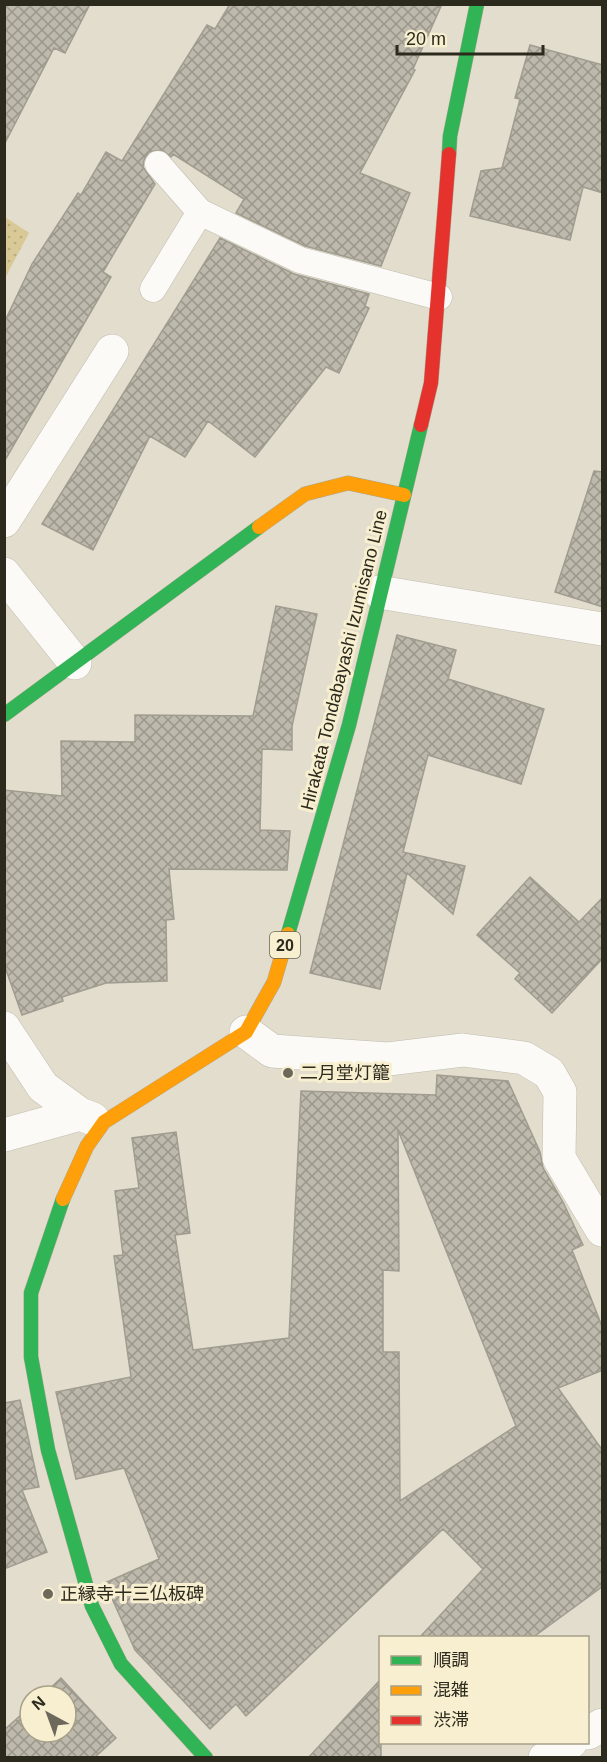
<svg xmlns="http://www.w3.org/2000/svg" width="607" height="1762" font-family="Helvetica,'Noto Sans JP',sans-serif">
	<defs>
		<pattern id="park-dots" width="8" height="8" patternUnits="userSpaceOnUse" patternTransform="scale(1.5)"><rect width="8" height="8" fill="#d9c997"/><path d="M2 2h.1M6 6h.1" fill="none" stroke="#baad82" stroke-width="1.8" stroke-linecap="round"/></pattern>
		<pattern id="building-cross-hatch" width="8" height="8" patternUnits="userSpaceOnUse" patternTransform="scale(1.5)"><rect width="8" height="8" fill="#bdb9ac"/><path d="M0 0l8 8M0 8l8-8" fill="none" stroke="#9a968b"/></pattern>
	</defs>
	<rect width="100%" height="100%" fill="#e2ddcc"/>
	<path fill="url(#park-dots)" d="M5,217l24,16 -24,45z"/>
	<path fill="url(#building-cross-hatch)" stroke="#a09c90" stroke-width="1.5" fill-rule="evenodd" d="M4,4h86l-25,49 -11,-5 -50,97z
		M230,4h212l-29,65 2,1 -55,103 50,20 -29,73 -76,-20 -69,-33 8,-14 -71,-45 -2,3 -9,-7 -13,2 -5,8 -1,7 12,17 -52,88 8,5 -107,185v-139l28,-59 46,-71 3,2 25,-43 16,9 85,-136 8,4z
		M530,45l73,20v128l-20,-6 -13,53 -100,-24 11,-45 21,-3 18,-69 -5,-1z
		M220,238l74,36 75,20 -4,12 4,2 -30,65 -13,-6 -71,90 -47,-36 -23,36 -35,-21 -57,114 -51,-26z
		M594,471l9,1v135l-48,-15z
		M276,606l41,8 -25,112v24l-30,-1 -2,81 30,1 -3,39 -118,-1 5,50 -8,1 1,61 -61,2 -44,14 1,4 -41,14 -18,-51v-174l58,6 -1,-55 74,1v-27l118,1z
		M397,635l59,15 -8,29 96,30 -23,75 -93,-29 -25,97 62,14 -12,48 -46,-41 -27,116 -70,-16z
		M530,877l49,45 24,-25v61l-51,55 -37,-34 5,-6 -43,-38z
		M437,1075l71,6 32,71 3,16 20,34 20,43 -11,5 31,79v41l-45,18 45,63v135l-71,52h-113l64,-69 -40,-40 -197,187 -10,-12 -26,25 -75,-79 -4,-9 -26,-58 54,-24 -35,-91 -48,11 -20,-87 75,-15 -17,-121 9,-1 -8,-64 24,-3 -7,-50 44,-6 14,101 -15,2 18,115 96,-12 12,-247 135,4zM398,1130l118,296 -116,75 -1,-149h-16v-82l16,1z
		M20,1400l19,87 -17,3 25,62 -43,17v-166z
		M61,1678l55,60 -22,20h-90v-28l26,-23v25h36v-36h-24z
		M381,1679v79h-73z"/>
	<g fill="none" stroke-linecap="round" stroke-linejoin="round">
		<g stroke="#c0bcaf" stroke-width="27">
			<path id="lane" d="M158,164l42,48 100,48 139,37
				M153,289l47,-77"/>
		</g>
		<g stroke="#c0bcaf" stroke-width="34">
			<path id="street" d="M4,521l108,-170
				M4,574l71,89
				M379,592l223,37
				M4,1028l39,59 37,27
				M246,1032l26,19 116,8 75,-9 61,8 25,15 11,19 -1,66 43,72
				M4,1135l76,-21 13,5
				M588,1733l14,-8
				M545,1758l26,-16"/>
		</g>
		<g stroke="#aba593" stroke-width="15">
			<path id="fast" d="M449,154l1,-18 27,-132
				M4,715l255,-188
				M288,934l61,-209 72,-300
				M63,1199l-32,94v64l17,93 44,156 29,58 85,94"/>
		</g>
		<g stroke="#aba593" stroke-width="15">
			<path id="slow" d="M259,527l46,-33 43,-11 56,12
				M63,1199l24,-53 17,-24 142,-90 28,-50 14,-48"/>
		</g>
		<g stroke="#aba593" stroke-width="15">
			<path id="jam" d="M421,425l10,-42 18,-229"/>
		</g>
		<use href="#lane" stroke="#fbfaf7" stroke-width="26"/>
		<use href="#street" stroke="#fbfaf7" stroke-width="33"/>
		<use href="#fast" stroke="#30b455" stroke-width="14"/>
		<use href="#slow" stroke="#ff9f0a" stroke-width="14"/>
		<use href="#jam" stroke="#e5322d" stroke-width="14"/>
	</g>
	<g fill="#6c685a" stroke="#f8efd0" stroke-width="2">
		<circle cx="288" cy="1073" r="6"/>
		<circle cx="48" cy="1594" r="6"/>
	</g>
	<g text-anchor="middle" stroke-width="6" stroke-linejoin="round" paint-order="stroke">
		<rect fill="#f8efd0" stroke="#696453" stroke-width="1.5" x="270" y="932" width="30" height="26" rx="4.5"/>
		<g font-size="16" font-weight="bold" fill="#2c291d">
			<text x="285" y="951">20</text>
		</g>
		<g font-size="18" fill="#2c291d" stroke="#f8efd0">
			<text transform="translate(344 660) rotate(-76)" y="6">Hirakata Tondabayashi Izumisano Line</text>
		</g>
		<g font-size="18" fill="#2c291d" stroke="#f8efd0" text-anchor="start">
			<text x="300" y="1079">二月堂灯籠</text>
			<text x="60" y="1600">正縁寺十三仏板碑</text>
		</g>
	</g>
	<rect width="607" height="1762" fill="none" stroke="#2c291d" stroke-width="12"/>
	<rect x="379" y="1636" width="210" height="108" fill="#f8efd0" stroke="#a6a088" stroke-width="1.5"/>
	<rect x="391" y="1656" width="30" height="9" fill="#30b455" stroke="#a6a088" stroke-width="1.5"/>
	<text x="433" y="1666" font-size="18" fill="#2c291d">順調</text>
	<rect x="391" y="1686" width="30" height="9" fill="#ff9f0a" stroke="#a6a088" stroke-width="1.5"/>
	<text x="433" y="1696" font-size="18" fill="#2c291d">混雑</text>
	<rect x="391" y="1716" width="30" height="9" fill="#e5322d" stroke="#a6a088" stroke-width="1.5"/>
	<text x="433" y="1726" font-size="18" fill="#2c291d">渋滞</text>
	<g transform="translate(48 1714) rotate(319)"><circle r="28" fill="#f8efd0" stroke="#a6a088" stroke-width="1.5"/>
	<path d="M0-4.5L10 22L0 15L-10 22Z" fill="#6c685a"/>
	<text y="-9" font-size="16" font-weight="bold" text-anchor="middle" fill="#2c291d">N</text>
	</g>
	<path d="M397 45v9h146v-9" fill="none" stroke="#2c291d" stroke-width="3"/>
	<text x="406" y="45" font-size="18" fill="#2c291d" stroke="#f8efd0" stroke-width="4.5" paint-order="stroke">20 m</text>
</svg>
